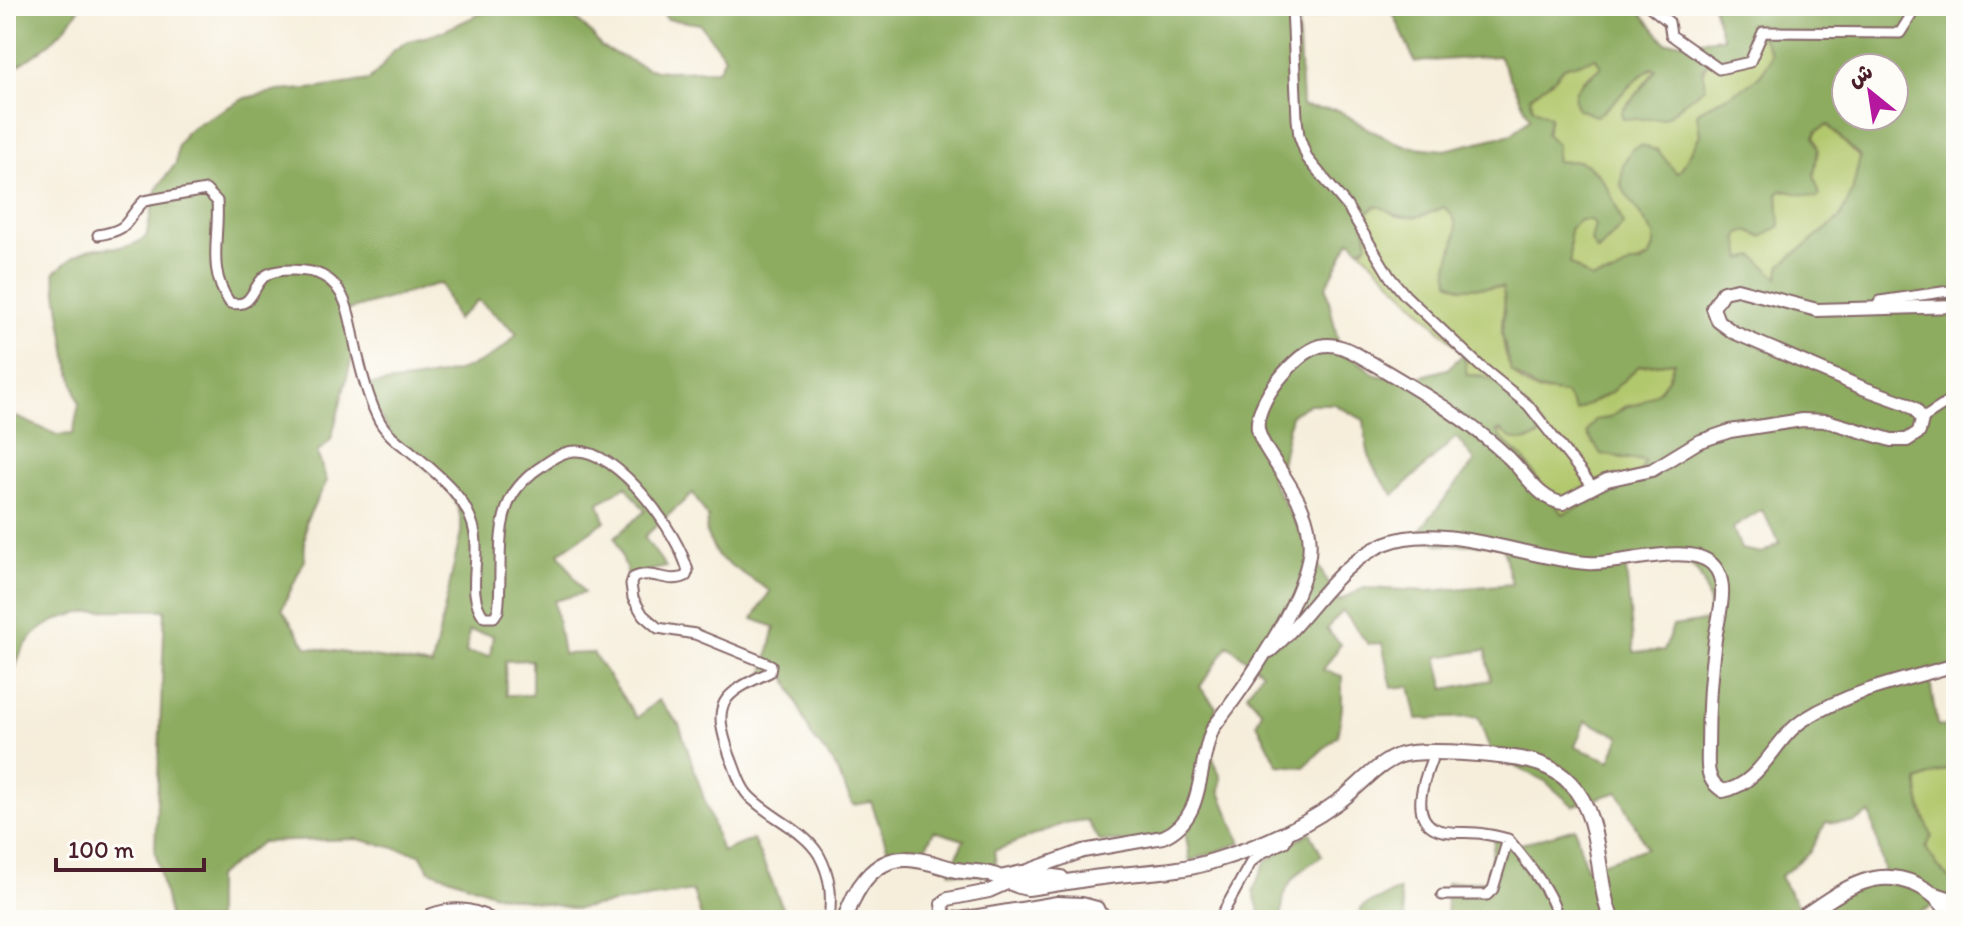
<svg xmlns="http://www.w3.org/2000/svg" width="1962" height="926" font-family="Itim,'Playpen Sans Arabic',sans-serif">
	<rect width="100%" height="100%" fill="#fdfcf7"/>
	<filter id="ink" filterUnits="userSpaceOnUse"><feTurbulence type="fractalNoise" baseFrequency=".0125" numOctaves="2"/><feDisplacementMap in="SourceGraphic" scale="16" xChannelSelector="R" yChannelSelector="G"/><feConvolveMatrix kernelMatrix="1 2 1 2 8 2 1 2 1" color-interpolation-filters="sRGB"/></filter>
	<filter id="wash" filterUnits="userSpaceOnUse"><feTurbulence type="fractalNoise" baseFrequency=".006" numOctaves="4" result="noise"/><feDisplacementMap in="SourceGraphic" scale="32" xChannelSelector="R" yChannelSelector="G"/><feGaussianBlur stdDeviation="1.8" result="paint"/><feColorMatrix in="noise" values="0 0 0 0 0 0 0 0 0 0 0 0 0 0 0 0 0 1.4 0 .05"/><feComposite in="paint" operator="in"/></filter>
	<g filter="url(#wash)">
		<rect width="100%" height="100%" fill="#f6eedb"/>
		<path fill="#b2c86d" stroke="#7e744c" stroke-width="2" d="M1761,35l11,18c-8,36 -50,41 -75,60l3,22 -19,36 -4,3 -4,-3 -16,-22 -28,5 -6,10 -2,22 33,49v11l-4,11 -35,17 -24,5 -21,-16v-34l10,-9h11l4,5 -2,10 5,16 25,-26c-8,-22 -18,-54 -42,-63 -8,-3 -16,1 -25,-1l1,-16 -11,-11 3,-12 -16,-14 -3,-11 25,-20 9,-10 32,-10 5,10 -18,13 -6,28 19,8c21,-13 34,-35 56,-48l5,1c-12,14 -21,26 -34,39v11h31l14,-3 32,-25c3,-34 11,-35 44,-37z
			M1827,125l33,33 -8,35 -13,26 -58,46 -3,14 -24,-23 -12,3 -5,-22 4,-5 6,-1 15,6 18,-11 -2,-32 4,-5 35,8c1,-11 -4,-17 -4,-26 2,-13 6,-20 1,-34l3,-6z
			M1376,206l9,2 13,8 12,1 15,-2 19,-8c31,24 -1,49 5,66 2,5 9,11 13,15l40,-1c6,15 -1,29 0,44 2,26 9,52 37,60 7,1 13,0 19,1 10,1 21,9 29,13l23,-12 29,-27 35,-4c-3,18 -18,36 -35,42 -10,3 -3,-2 -13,2 -6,2 -9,8 -15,11 -13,5 -18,2 -24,16 9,22 36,27 58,28l-5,12c-13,4 -31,7 -43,14 -13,9 -14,25 -34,27 -15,-16 -24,-34 -37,-52 -9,-12 -23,-18 -30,-32 20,4 15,15 42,7l-55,-62h-17l-2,-21 -104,-105 5,-1 3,-9 -5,-23z
			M1956,765v120c-10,-10 -29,-26 -30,-41 0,-6 3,-14 1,-19 -4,-16 -10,-27 -9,-44z"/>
		<path fill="#8dac60" stroke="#6c6646" stroke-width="2" fill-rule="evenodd" d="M6,6h75c-20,32 -44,49 -75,67z
			M512,6h50l30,28 9,13 47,22 18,2 52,-1 7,-13 -25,-33 -33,-5 -8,-13h710l-71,15 4,85 36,4 34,21 32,15 41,4 67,-16 18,-16 -31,-62 -84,6 -25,-56h246l30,37 57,-5 -10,-32h243v660l-27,9 8,50 19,4v36l-38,16c-1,21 6,36 14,55l-6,12 12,18 18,19v35l-17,-17 -36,17h-479l23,-4 -1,-33 41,-2 9,-49 11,16 68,-20 11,40 61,-20 -29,-56 -45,14 -28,-25 -53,-26 -14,-38 -61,2 -7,-33 -18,2 -10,-45 -14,1 -25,-33 -17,18 15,15 -18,26 19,6v32l-4,27 -34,32 -26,-2 -21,-42 5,-12 -15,-17 15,-22 -34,-27 -28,42 16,20 -8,39 13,32 -1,14 21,51 -51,18 -5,-31 -46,12 -40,-1 -12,-21 -22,3 -71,28 4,26 -48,-5 14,-32 -30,-9 -14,27 -32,-8 -17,-48 -18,3 -20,-43 -22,-27 -27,-63 -21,4 12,-49 -22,-8 17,-28 -52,-34 -12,-24 2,-15 -15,-25 -49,44 22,30 -38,8 -13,-38 30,-26 -19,-25 -27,17 6,18 -46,32 25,40 -30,8 9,53 30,-1 44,65 21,-18 21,24 43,128 31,-13 33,76 42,-11v16h-126l-9,-29 -117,18 -78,-14 -69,-25 -9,-16 -63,-15 -95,3 -46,35v43h-46l-15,-70 10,-240c-48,1 -114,-8 -142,39 -8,12 -7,28 -17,39v-276l51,23 16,-1 6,-30 -12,-47 -13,-84c12,-11 27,-24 44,-25 19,-1 32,1 48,-11l10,-47 20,-27 2,-18 8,-13 15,-10 44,-24 33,-7 42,-3 49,-8 13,-13 11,-16 13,-9 33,-9 45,-21zM1761,35l10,18c-7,36 -49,41 -74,60l3,22 -19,35 -4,3c-17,-15 -9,-21 -36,-28l-9,4 -9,15 -2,22 33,49v11l-4,11 -10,7h-10l-15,10 -24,5 -21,-16v-34l10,-9h11l4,5 -4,16 6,10 26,-26c-8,-22 -18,-53 -42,-63 -8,-3 -16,1 -25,-1l1,-16 -11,-11 4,-17 -17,-9 -3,-11 25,-19 9,-11 32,-9 5,9c-12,14 -34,18 -24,42l19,7c21,-13 34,-36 56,-48l4,2 -35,43 2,6h40l42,-32 -3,-18c15,-16 30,-10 48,-17l4,-12zM1846,68h48v48h-48zM1828,125l32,32 -8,36 -13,26 -58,46 -3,13 -24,-22 -12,3 -4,-22 3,-5 6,-1 15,6 18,-11 -2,-32 4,-4 35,8 3,-3 -6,-19 4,-27 -4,-12 3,-6zM1376,206c8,1 10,4 17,8 16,7 37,0 51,-7 24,19 6,39 4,62 -1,4 1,9 1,13l13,6 40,-1 3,13 -3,34 9,37 24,18 31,5 10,17 34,-18 29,-27 35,-4 -6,17 -8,11 -21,14 -12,2 -18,12 -14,2 -8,13 14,21 44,7 -5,12 -43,14 -15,19 -19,8 -20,-23 -20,-33 -17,-14 -9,-13 5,-1c12,15 26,12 41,4l2,-5c-21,-25 -43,-54 -78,-54l-3,-21 -17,15 -39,11 -32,-5 -37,-29 -13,-59 24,-47 10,9 8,-5 -5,-28zM441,283l15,37 22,-20 39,33c-35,46 -102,45 -154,53 11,18 20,39 33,54 26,31 68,46 65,92l-29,134 -125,-19 -25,-38 22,-48 2,-40 21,-40 -10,-28 14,-13 24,-94 -10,-35zM1310,404h24l30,16c3,38 5,46 30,75l62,-58 19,24 -59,74 25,10 61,-1 10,40 -84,7 -64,-3 -26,13 -67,-122 9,-10 11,-54zM1762,510l18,33 -18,10 -21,-4 -8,-21zM1625,559l58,1c23,13 24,36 29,60l-39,6 -9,25 -30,1zM469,631l24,4 -3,21 -24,-3zM1486,650l5,30 -46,9 -8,-32zM532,660v35h-26l-1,-34zM1585,721l35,15 -10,25 -35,-14zM1870,813l15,60c-38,3 -54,18 -84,38l-21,-34 29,-24 17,-31 27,1z
			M1310,832l12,24c-27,17 -42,30 -40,64h-20l-9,-29 12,-29z
			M1399,890l6,30h-50l8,-14z"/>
	</g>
	<g filter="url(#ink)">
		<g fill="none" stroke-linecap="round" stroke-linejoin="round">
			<g stroke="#866769" stroke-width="13">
				<path id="minor" d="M1292,6l5,113 2,17 8,22 40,48 43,71 15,18 75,71 48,39 65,82
					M1649,6l20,16 2,13 48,34 31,-7 13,-30 137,1 17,-27
					M98,235c35,-6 25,-14 46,-34l62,-11 11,11c3,36 -11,68 13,102 23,5 21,-14 34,-26 11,-10 47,-8 59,-1 28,14 28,55 35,81 5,21 11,44 21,63 7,13 19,22 30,30 27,23 60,47 66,84 5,27 -9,60 9,83h10l4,-6c5,-35 -3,-76 11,-109 6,-14 20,-28 33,-36 8,-6 22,-15 33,-15 44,-2 103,82 113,120l-2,5c-18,9 -35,-8 -53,2l-2,6 2,14 10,17 15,13 37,6 76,31 -1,7c-49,23 -59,30 -40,84 6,14 10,33 22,43 20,19 53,32 67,56 12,22 13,41 10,65
					M1876,308l4,-7 76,-11
					M1922,419l34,-22
					M1434,753c-7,19 -26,61 0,75 12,7 36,3 50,6 8,1 16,3 24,5l-15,50 -6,6h-45
					M1508,839c17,20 46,55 50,81
					M1935,892l21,7
					M1101,913l17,7
					M430,914c22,-8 44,-7 64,6
					M1219,920l32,-58 11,-9 23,-11 6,-12"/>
			</g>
			<g stroke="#866769" stroke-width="16">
				<path id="tertiary" d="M1270,651c40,-34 64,-85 114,-107 58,-24 143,15 203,19 31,3 101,-22 125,1 19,18 6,53 3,75 -5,36 -7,74 -7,109 0,8 -1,17 1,25 2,9 7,13 14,18 39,-7 51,-53 82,-72 47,-29 99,-39 151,-54
					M1022,873l61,-22 80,-14c44,-19 33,-71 50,-109 31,-40 89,-123 96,-173 5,-37 -16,-65 -35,-94 -6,-10 -14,-20 -16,-32 -4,-26 37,-76 62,-83 17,-4 31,5 45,13 51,30 101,58 144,99 16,15 31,43 54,45l44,-23 45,-10 46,-28 32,-11 72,-11 25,1 64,19h16l12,-8 3,-13 -7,-10 -10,-6 -42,-15 -130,-56 -15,-11 -5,-13 10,-16 14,-3 80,21 139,-4
					M1007,883l-18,8 -41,8 -6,5 2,11 5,3 11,1 97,-16 25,1 15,4 5,12"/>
			</g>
			<g stroke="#866769" stroke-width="18">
				<path id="secondary" d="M1000,878l22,-5 39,5
					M845,920c9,-29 27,-62 62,-61 16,0 33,7 49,11 12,2 26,1 37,5 13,4 20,11 35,13 30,-4 59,-10 90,-13 31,-3 65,-4 95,-14 43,-13 89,-33 125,-59 21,-15 39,-39 63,-47 24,-7 115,0 139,9 11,4 22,10 30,19 34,35 24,95 42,137
					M1798,920c21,-13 42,-30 65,-38 36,-13 74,6 90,38"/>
			</g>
			<use href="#minor" stroke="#fff" stroke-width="9"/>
			<use href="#tertiary" stroke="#fff" stroke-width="12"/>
			<use href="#secondary" stroke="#fff" stroke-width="14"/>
		</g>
	</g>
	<rect width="1962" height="926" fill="none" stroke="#fdfcf7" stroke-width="32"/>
	<g transform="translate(1870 92) rotate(330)"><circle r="38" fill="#fdfcf7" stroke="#b5a4a5" stroke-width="2"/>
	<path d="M0-6L14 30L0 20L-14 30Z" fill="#b5179e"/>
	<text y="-12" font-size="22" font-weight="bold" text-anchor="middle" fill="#4a1f2b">ش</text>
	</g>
	<path d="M56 858v12h148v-12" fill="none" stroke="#4a1f2b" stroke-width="4"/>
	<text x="68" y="858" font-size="24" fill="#4a1f2b" stroke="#fdfcf7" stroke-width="6" paint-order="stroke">100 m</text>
</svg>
